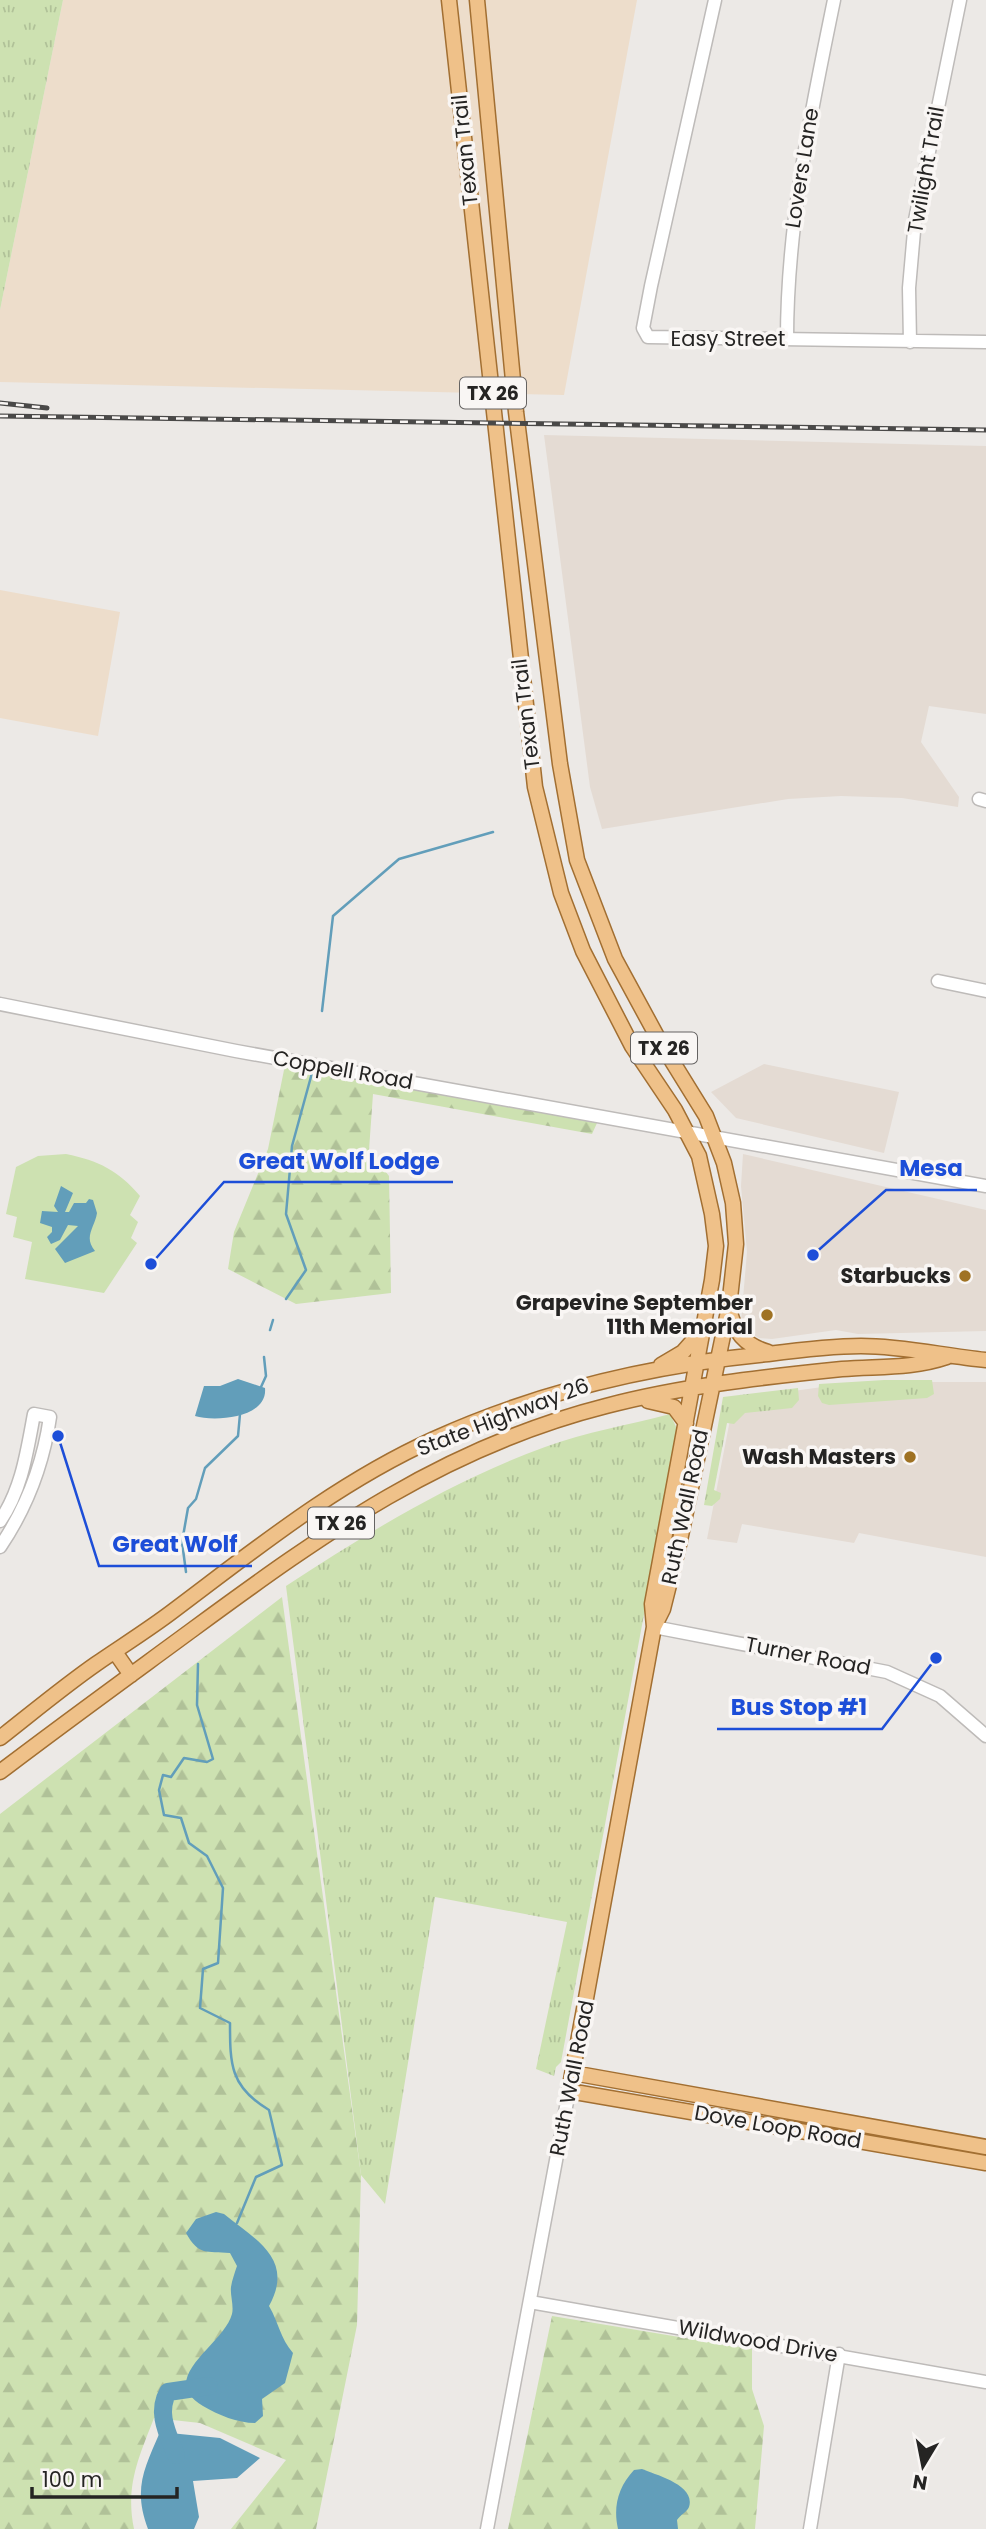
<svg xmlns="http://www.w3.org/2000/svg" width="986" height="2529" font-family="Poppins,sans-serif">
	<defs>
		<pattern id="grass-tufts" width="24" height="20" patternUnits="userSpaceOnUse" patternTransform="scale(1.75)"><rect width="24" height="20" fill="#cde1b1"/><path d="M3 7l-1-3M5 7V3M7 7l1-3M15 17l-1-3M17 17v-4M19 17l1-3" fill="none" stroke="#b0c198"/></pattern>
		<pattern id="forest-firs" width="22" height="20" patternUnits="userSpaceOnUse" patternTransform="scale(1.75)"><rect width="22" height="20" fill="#cde1b1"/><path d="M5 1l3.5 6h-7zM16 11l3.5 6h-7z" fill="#b0c198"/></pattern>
	</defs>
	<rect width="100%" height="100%" fill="#ece9e6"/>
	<path fill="#e4dbd3" d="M544,435l442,11v268l-57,-8 -8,36 38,55 -1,10 -56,-9 -61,-2 -53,3 -186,30 -12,-42z
		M764,1064l135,28 -15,61 -148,-35 -25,-26z
		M743,1154l243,56v121l-128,3 -22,-4 -64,9 -13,-1 -14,-8 -4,-8 6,-70 -6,-66z
		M859,1382h127v175l-127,-24 -5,10 -112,-19 -5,19 -30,-4 27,-140z"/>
	<path fill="#edddcb" d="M63,0h574l-73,395 -564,-13v-72z
		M0,590l120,22 -22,124 -98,-18z"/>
	<path fill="url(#grass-tufts)" d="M0,0h63l-63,310z
		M884,1380h48l2,14 -7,4 -98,7 -7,-2 -4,-7 1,-12z
		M798,1388l1,12 -7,8 -47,5 -11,11 -7,-1 -13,67 7,3 -1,6 -8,7 -8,-1 19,-108z
		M670,1414l8,17 -117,631 -5,5 -2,9 -18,-7 31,-147 -132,-25 -50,307 -24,-29 -75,-589c83,-54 165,-105 259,-139 41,-15 84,-22 125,-33z"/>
	<path fill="url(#forest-firs)" d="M285,1065l312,58 -5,11 -219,-40 -4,56 20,26 2,117 -95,11 -68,-35 6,-37 34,-83z
		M282,1597l79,578 -4,150 -41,204h-85l55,-69 -86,-37 -46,-5c-15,39 -29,68 -20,111h-134v-715z
		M552,2316l200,33v40l12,37 -9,103h-247z"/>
	<path fill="#cde1b1" d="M66,1154c33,7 52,16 74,42l-10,19 8,7 -7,16 6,5 -33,50 -79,-14 7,-37 -19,-5 4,-20 -11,-3 10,-47 22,-11z"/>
	<path fill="#629eba" d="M61,1186l12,7 -8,19h4l5,-9h12l3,-4 4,1 4,13c-2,14 -14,24 -2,38l-30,12 -10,-14 23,-23 -10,-1 -8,15 -9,4 -4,-7 5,-5v-5l-12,-4 2,-12 16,1 -4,-6z
		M238,1379l27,9c3,30 -50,34 -70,28l9,-30h16z
		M216,2212l8,2c32,26 71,45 45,92 10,17 11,32 24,47l-8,30 -23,16 1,17 -8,7c-17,0 -37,-8 -52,-17 -48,-28 21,-61 29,-92 2,-8 -2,-19 -1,-27 1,-7 4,-15 6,-21l-7,-13c-24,-2 -31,3 -44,-20l10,-14z
		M160,2432l60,6 40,20 -23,20 -44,3 6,36 -5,12h-46c-15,-40 -4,-60 12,-97z
		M642,2469c14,6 54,16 47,38 -2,5 -8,7 -12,13l1,9h-60c-5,-22 0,-42 16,-59z"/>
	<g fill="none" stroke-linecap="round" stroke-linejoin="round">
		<path stroke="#629eba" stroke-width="2.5" d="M322,1011l11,-95 66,-57 94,-27
			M286,1299l20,-29 -20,-56 6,-68 20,-73
			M270,1330l3,-10
			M261,1387l5,-11 -2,-19
			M186,1572l-4,-30 6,-34 8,-9 9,-31 33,-32 2,-22
			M198,1664l-1,41 16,54 -6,3 -23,-4 -13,19 -8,-2 -4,15 5,25 17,3 8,25 18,13 16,32 -5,75 -15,6 -3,39 30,15c0,41 0,64 39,87l13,55 -26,12 -19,46"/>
		<path stroke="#629eba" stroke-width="18" d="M176,2455c-8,-21 -20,-42 -8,-63l41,-6"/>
		<g stroke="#bebbb9" stroke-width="15">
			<path id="minor" d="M715,0l-64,286 -8,42 5,9 338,5
				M787,339c0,-116 24,-226 47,-339
				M910,342l-1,-54 6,-68 45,-220
				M979,799l7,2
				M938,981l48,10
				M0,1004l236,47 750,135
				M0,1521c22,-32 27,-70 34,-107l16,3c-7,49 -23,90 -50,130
				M654,1627l233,45 53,24 46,40
				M530,2302l456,80
				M487,2529l82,-438
				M810,2529l29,-175"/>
		</g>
		<g stroke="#a26f32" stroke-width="17">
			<path id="major" d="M449,0l86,787 26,106 22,58 49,95 43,64 24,46 13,58 4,32 -4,34 -60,324 2,23 -85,464 417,72
				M477,0l39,412 44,352 17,96 38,99 44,81 47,76 18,47 9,40 3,41 -7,63 -50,238 -16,64 -8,16
				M729,1308c5,24 15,37 39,44
				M661,1365l22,-13 16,-18
				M648,1401l26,6 12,16
				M115,1652l16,23
				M0,1738c32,-25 63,-51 96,-74 26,-18 52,-34 77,-53 84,-63 164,-128 261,-172 106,-48 218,-74 334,-85 31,-4 62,-8 93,-8 43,0 83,10 125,14
				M0,1772c63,-48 128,-95 192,-142 132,-97 252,-183 414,-224 76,-20 157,-29 236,-37 36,-3 70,0 105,-12
				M573,2073l413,74"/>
		</g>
		<use href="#minor" stroke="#fff" stroke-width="12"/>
		<use href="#major" stroke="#efc189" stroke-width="14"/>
		<g stroke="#4a4948" stroke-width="5">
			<path id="rail" d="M0,403l47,5
				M0,416l986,14"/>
		</g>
		<use href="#rail" stroke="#f9f6f4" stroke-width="2.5" stroke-dasharray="8" stroke-linecap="butt"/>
	</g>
	<g fill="#9f7223" stroke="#f9f6f4" stroke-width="2.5">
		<circle cx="965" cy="1276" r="7"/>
		<circle cx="767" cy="1315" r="7"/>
		<circle cx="910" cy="1457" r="7"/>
	</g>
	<g text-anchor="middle" stroke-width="7" stroke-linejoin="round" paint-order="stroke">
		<g fill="#f9f6f4" stroke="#656362" stroke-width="2">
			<rect x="460" y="377.5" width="66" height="31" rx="5"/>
			<rect x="631" y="1032.5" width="66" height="31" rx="5"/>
			<rect x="308" y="1507.5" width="66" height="31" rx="5"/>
		</g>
		<g font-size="19" font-weight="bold" fill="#252423">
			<text x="493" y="400">TX 26</text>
			<text x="664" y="1055">TX 26</text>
			<text x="341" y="1530">TX 26</text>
		</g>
		<g font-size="21" fill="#252423" stroke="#f9f6f4">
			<text transform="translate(465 150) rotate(-96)" y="7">Texan Trail</text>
			<text transform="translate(802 168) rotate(-81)" y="7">Lovers Lane</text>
			<text transform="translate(926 170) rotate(-80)" y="7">Twilight Trail</text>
			<text x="728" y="346">Easy Street</text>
			<text transform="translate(526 714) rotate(-97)" y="7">Texan Trail</text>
			<text transform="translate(343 1070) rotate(10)" y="7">Coppell Road</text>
			<text transform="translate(503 1417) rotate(-21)" y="7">State Highway 26</text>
			<text transform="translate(685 1507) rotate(-78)" y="7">Ruth Wall Road</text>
			<text transform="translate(808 1656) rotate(11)" y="7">Turner Road</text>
			<text transform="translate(572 2078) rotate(-79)" y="7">Ruth Wall Road</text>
			<text transform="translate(778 2127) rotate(10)" y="7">Dove Loop Road</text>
			<text transform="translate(758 2341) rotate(10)" y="7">Wildwood Drive</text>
		</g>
		<g font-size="21" font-weight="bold" fill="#252423" stroke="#f9f6f4" text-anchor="end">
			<text x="951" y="1283">Starbucks</text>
			<text x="753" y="1310">Grapevine September<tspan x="753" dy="24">11th Memorial</tspan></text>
			<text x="896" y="1464">Wash Masters</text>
		</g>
	</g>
	<path fill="none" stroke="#1d4ed8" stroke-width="2.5" d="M151 1264L224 1182H453M813 1255L886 1190H977M58 1436L99 1566H252M936 1658L882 1729H717"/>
	<g fill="#1d4ed8" stroke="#f9f6f4" stroke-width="2.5">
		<circle cx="151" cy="1264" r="7"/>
		<circle cx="813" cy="1255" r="7"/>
		<circle cx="58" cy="1436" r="7"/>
		<circle cx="936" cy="1658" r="7"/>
	</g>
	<g font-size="23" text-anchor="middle" font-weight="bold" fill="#1d4ed8" stroke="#f9f6f4" stroke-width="7" stroke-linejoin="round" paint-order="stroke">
		<text x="339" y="1169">Great Wolf Lodge</text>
		<text x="931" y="1176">Mesa</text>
		<text x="175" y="1552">Great Wolf</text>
		<text x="799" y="1715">Bus Stop #1</text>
	</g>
	<g transform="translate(923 2466) rotate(190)" stroke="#f9f6f4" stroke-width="5" paint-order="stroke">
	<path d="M0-5L12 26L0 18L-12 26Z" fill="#252423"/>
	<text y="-10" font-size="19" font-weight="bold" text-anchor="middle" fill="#252423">N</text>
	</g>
	<path d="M32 2487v10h145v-10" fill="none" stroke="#252423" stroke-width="3.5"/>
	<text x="42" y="2487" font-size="21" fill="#252423" stroke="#f9f6f4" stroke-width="5" paint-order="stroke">100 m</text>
</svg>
